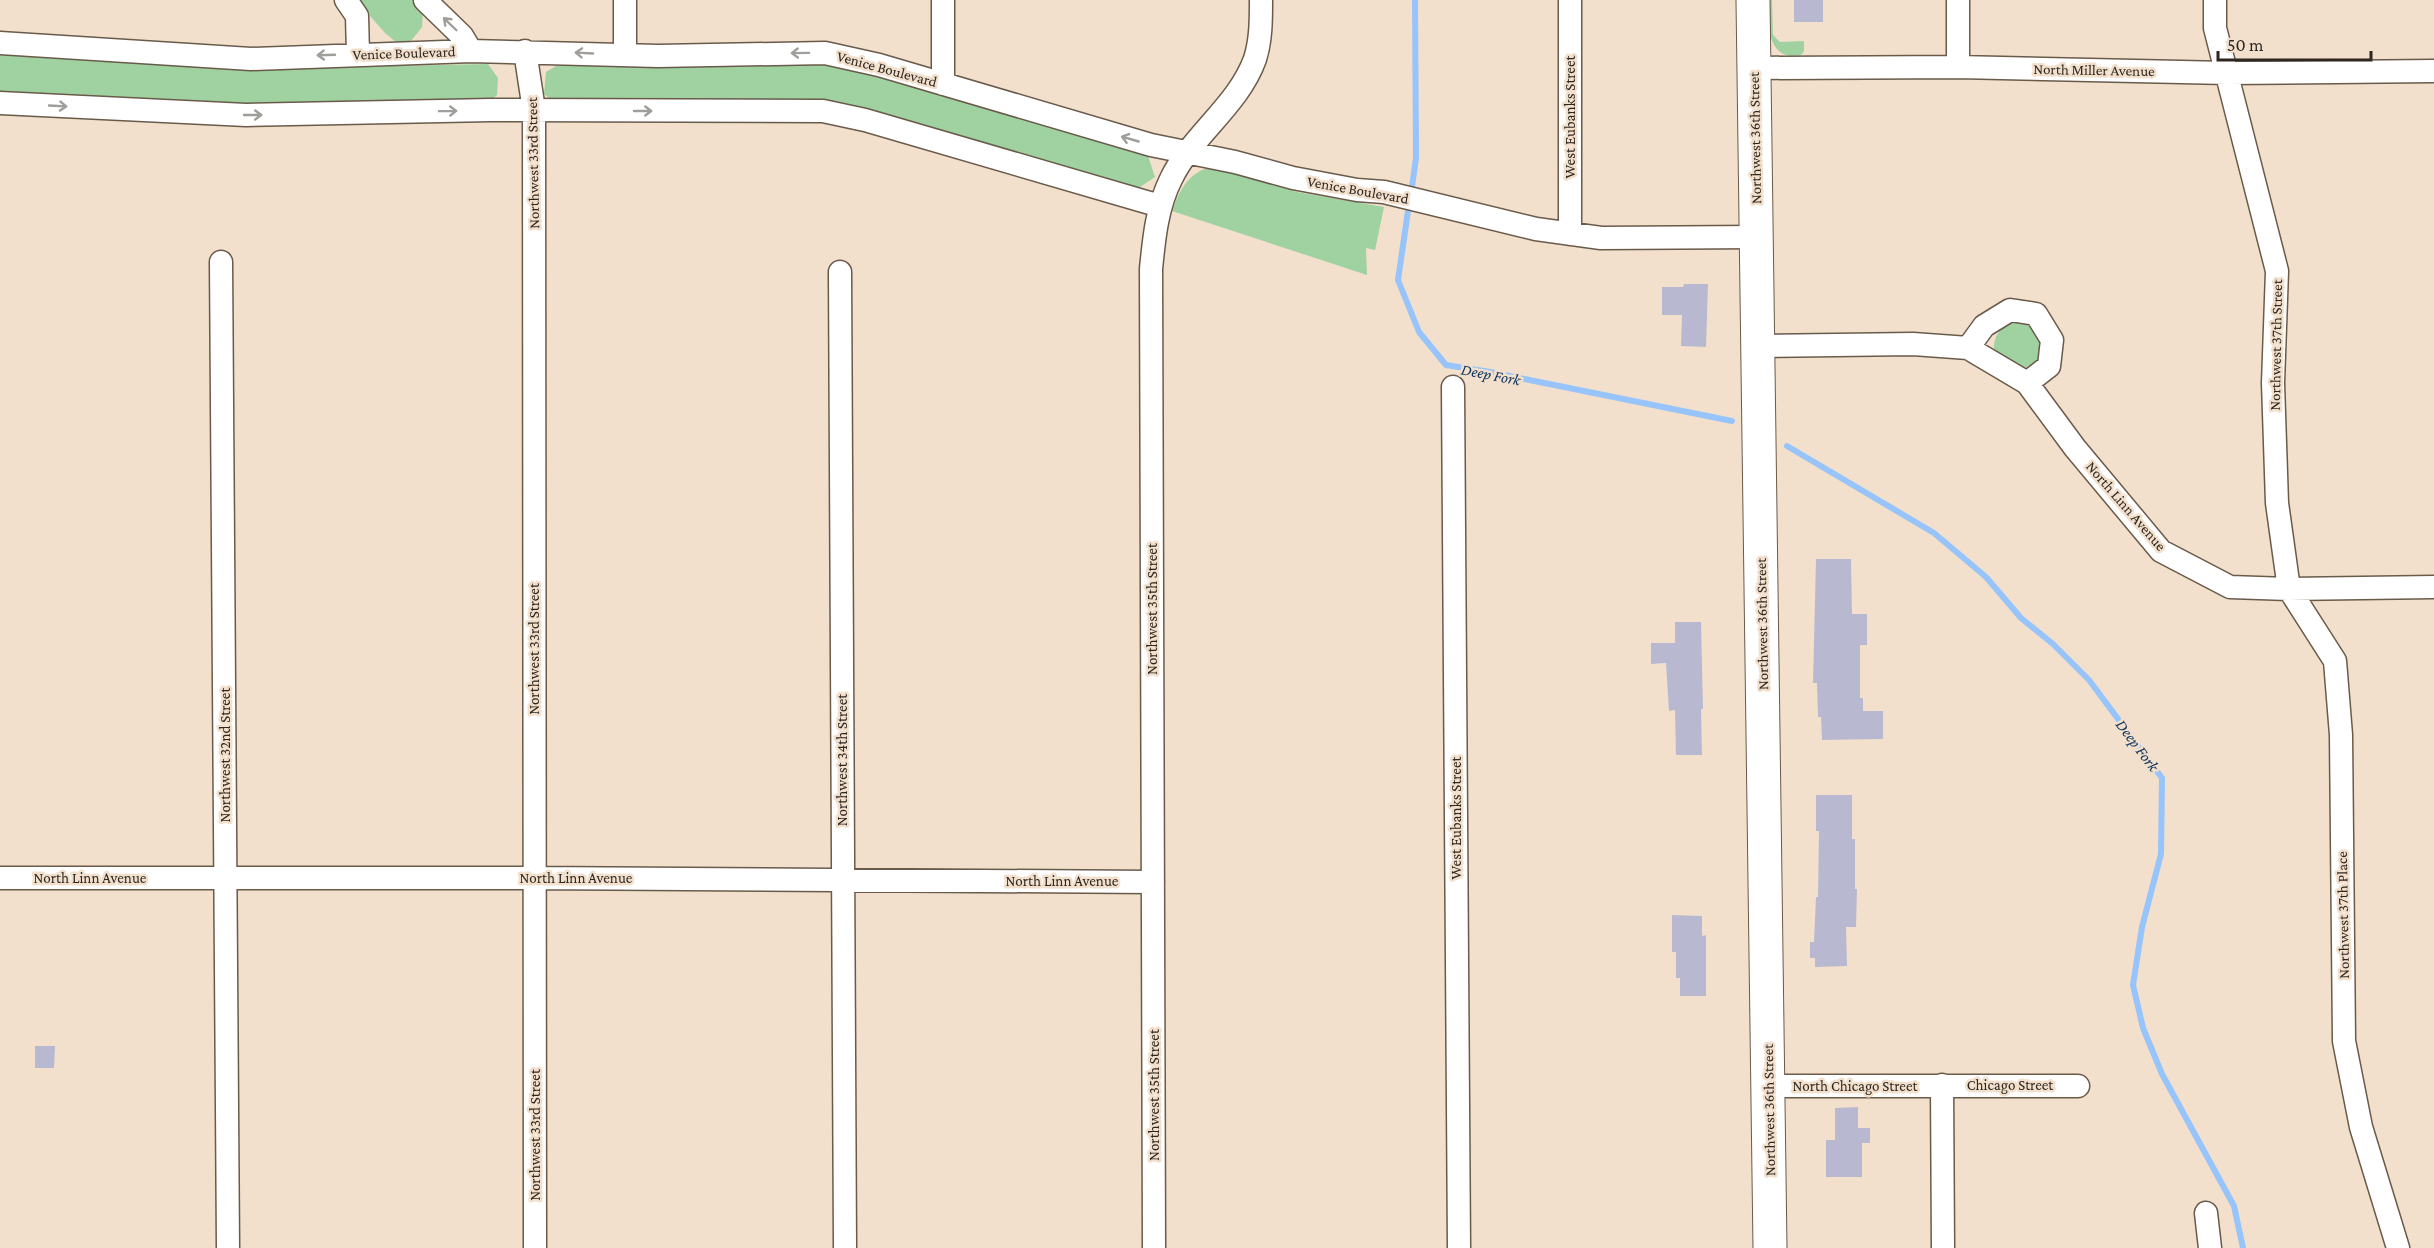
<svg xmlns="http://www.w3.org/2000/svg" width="2434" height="1248" font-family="'Crimson Pro',serif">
	<rect width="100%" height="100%" fill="#f2e0cd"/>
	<path fill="#9fd2a0" d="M356,0h57l10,11 -1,16 -11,14 -15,1 -11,-9z
		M1768,0h4l1,35 7,7 24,-1v10l-3,4c-35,7 -33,-33 -33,-55z
		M0,53l237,16 251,-5 10,14 -1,17 -7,6 -263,6 -227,-15z
		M791,61l59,6 298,89 7,21 -18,12 -300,-85 -283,-2 -10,-8 2,-22 10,-6z
		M1212,167l85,25 87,15 -9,43 -9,-2 1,27 -195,-64c8,-21 16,-39 40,-44z
		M2015,320l13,2 15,21 -5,17 -15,9 -29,-17c-1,-18 7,-24 21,-32z"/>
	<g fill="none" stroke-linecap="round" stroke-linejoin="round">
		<path stroke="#97c4fa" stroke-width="6" d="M1411,194l5,-36 -1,-158
			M1409,204l-11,76 21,52 27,33 44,7 242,49
			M1787,446l147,87 52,44 35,41 32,26 36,36 73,98 -1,76 -19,73 -9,58 10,43 19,46 72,132 9,42"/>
	</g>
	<path fill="#b8b9d0" d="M1794,0h29v22h-29z
		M1684,284h24l-2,63 -25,-1 1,-31h-20v-28h21z
		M1816,559h35l1,55h15v31h-7v53h3v13h20v28l-61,1 -1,-23h-3l-1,-34h-4z
		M1675,622h26l2,87h-2l1,46h-26l-1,-45 -6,1 -3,-48 -15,1v-21h24z
		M1816,795h36v44h3v50h2l-1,38h-10l1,39 -32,1v-9h-5v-16h4l2,-45h2l1,-66h-3z
		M1672,915l30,1v20l4,-1v61h-26v-18h-4v-26h-4z
		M35,1046h20l-1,22h-19z
		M1858,1107v21h12v15h-8v34h-36v-37h9v-32z"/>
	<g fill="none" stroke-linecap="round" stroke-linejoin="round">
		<g stroke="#6a5a4a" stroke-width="25">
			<path id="street" d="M346,0l11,16 1,38
				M425,0l37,36 9,15
				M943,0v84
				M1570,0v234
				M1958,0v67
				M2215,0v28l62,243 -4,112 4,120 12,86 46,72 6,74 3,306 17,86 37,121
				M0,43l251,16 220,-8 187,5 167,-3 54,12 272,80 84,17 58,16 64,12 27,2 152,37 65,9 156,-1
				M525,51l9,59 1,1138
				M625,55v-55
				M1754,68l204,-1 269,6 207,-2
				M0,103l246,12 245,-5 332,1 42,9 295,86
				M221,262l7,986
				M840,272l5,976
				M1758,346l155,-2 55,4 59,35 48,65 86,103 69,36 59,2 145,-2
				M1968,348l16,-22 26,-16 26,4 16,26 -3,26 -22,17
				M1453,387l6,861
				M0,878h533l620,4
				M1942,1085l1,163
				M1769,1086h309
				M2206,1213l4,35
				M1154,1248l-3,-979c3,-31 6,-62 20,-90 21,-44 67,-73 84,-120 6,-19 6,-39 6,-59"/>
		</g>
		<g stroke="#6a5a4a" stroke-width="35">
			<path id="secondary" d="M1753,0l17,1248"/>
		</g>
		<use href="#street" stroke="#fff" stroke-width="22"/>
		<use href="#secondary" stroke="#fff" stroke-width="33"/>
	</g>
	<defs><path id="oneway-shaft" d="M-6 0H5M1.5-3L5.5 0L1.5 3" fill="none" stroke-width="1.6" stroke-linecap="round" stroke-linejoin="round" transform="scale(1.5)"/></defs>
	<g stroke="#a09e9b">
		<use href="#oneway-shaft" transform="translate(450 24) rotate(-136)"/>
		<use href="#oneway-shaft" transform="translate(584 53) rotate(-177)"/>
		<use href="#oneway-shaft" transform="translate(800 53) rotate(179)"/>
		<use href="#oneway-shaft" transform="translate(326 55) rotate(178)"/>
		<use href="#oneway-shaft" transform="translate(58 106) rotate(3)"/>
		<use href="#oneway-shaft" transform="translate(448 111) rotate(-1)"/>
		<use href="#oneway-shaft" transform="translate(643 111)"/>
		<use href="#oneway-shaft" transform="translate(253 115)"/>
		<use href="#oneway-shaft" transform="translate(1130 139) rotate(-164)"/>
	</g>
	<g text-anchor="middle" stroke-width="5" stroke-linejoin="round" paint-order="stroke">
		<g font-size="15" fill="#2d2720" stroke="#f2e0cd">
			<text transform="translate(404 53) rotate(-2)" y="5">Venice Boulevard</text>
			<text transform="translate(887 69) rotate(15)" y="5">Venice Boulevard</text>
			<text transform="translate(2094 70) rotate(1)" y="5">North Miller Avenue</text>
			<text transform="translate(1570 117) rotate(-90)" y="5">West Eubanks Street</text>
			<text transform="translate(1755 138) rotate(-91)" y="5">Northwest 36th Street</text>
			<text transform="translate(533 163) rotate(-91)" y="5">Northwest 33rd Street</text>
			<text transform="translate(1358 190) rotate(10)" y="5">Venice Boulevard</text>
			<text transform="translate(2276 345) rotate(-89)" y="5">Northwest 37th Street</text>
			<text transform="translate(2126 506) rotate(49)" y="5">North Linn Avenue</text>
			<text transform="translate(1152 609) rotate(-90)" y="5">Northwest 35th Street</text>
			<text transform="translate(1762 624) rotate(-91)" y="5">Northwest 36th Street</text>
			<text transform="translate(534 649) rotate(-90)" y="5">Northwest 33rd Street</text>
			<text transform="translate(225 755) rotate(-90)" y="5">Northwest 32nd Street</text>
			<text transform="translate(842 760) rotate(-90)" y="5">Northwest 34th Street</text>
			<text transform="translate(1456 818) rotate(-90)" y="5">West Eubanks Street</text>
			<text x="90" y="883">North Linn Avenue</text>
			<text x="576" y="883">North Linn Avenue</text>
			<text x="1062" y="886">North Linn Avenue</text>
			<text transform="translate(2343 915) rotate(-91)" y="5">Northwest 37th Place</text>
			<text x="2010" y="1090">Chicago Street</text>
			<text x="1855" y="1091">North Chicago Street</text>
			<text transform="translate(1154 1095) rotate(-90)" y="5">Northwest 35th Street</text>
			<text transform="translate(1769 1110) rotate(-91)" y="5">Northwest 36th Street</text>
			<text transform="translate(535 1135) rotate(-90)" y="5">Northwest 33rd Street</text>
		</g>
		<g font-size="16" font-style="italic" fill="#0b325c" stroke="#f2e0cd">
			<text transform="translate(1491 374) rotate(11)" y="6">Deep Fork</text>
			<text transform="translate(2138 745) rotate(53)" y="6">Deep Fork</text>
		</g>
	</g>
	<path d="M2218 51v9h153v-9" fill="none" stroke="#2d2720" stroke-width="3"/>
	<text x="2227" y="51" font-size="18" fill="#2d2720" stroke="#f2e0cd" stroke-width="4.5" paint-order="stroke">50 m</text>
</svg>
